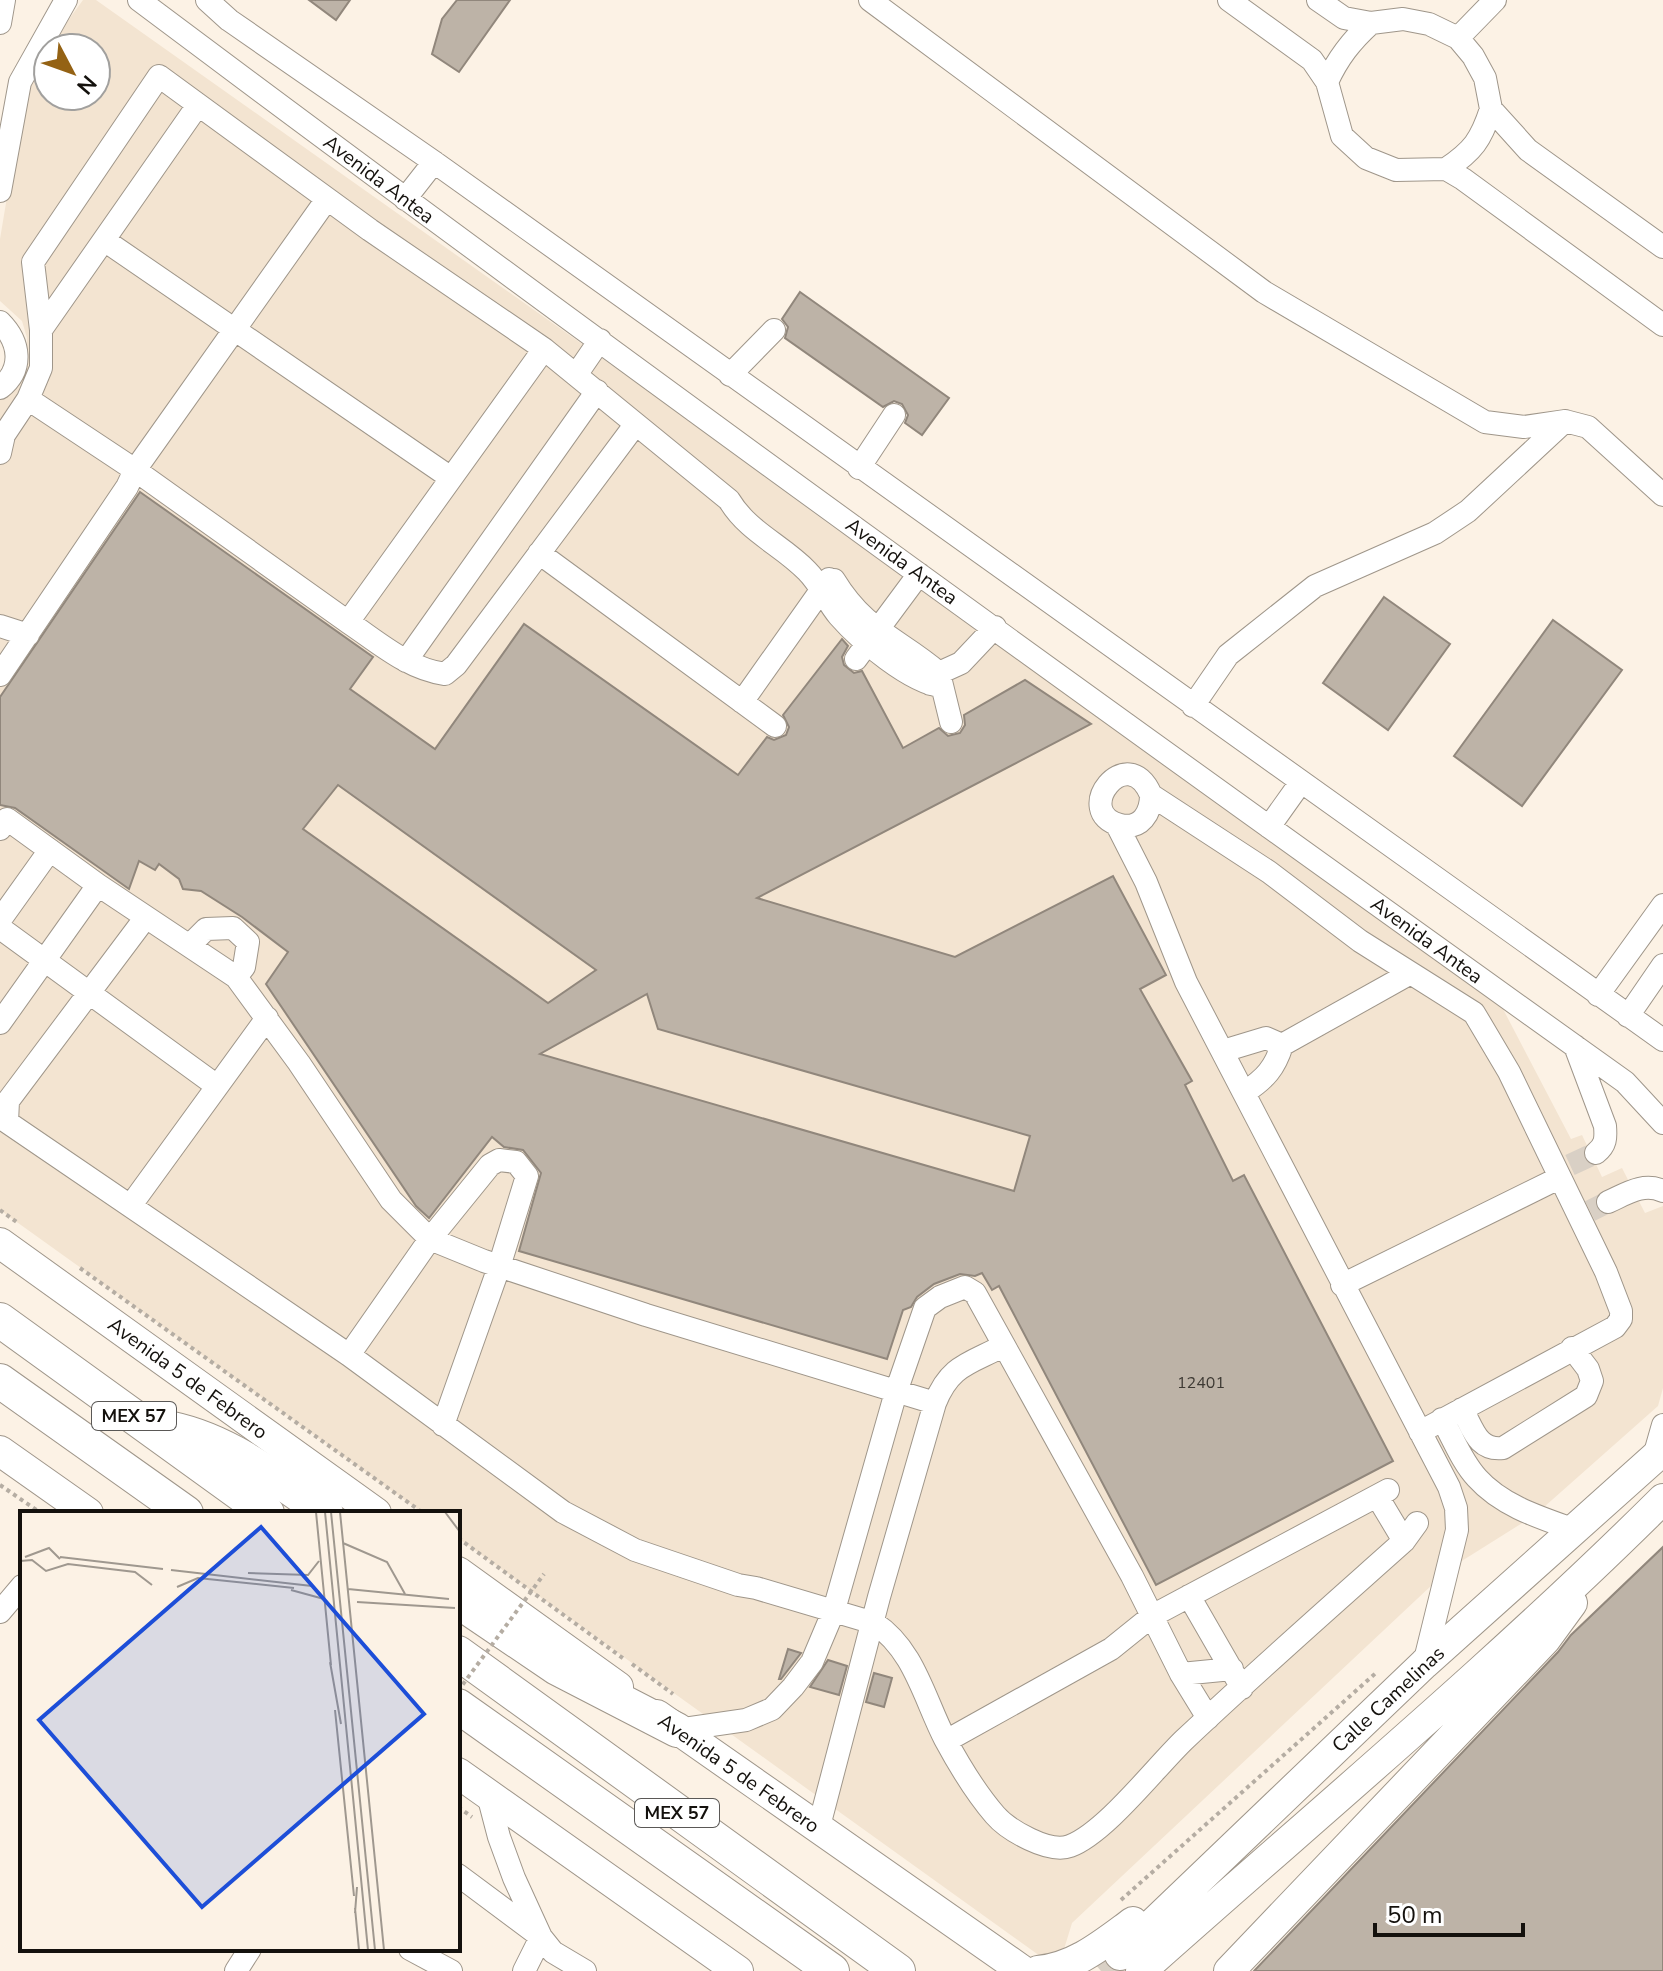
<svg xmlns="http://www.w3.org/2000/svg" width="1663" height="1971" font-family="'Nunito Sans',sans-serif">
	<rect width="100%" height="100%" fill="#fcf2e5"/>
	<path fill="#f3e4d1" d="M83,0h13l527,373 206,151 268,189 406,296 68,130 11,-4 20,42 20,-9 23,45 18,-7v182l-5,18 -123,109 -86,54 -377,354 -14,46 -600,-431v-25h-35l-423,-303v-818l27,-33v-21l-5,-17 -22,-20v-62l27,-162 21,-29v48h48v-48h-48z"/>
	<path fill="#bdb3a7" stroke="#91877c" stroke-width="2" fill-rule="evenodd" d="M309,0h41l-14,20z
		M457,0h53l-51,72 -27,-18 10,-35z
		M800,292l149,106 -27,37 -17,-12 3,-8 -6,-11 -8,-3 -11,6 -98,-69 3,-11 -6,-8z
		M140,492l233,165 -23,32 85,60 89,-125 214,151 29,-38 7,3 12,-5 3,-8 -6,-12 59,-76 6,7 -6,11 2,8 10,8 8,-2 41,77 36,-20 9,8 12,-3 5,-8 -1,-10 61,-35 66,44 -334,174 198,59 158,-81 53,99 -26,14 52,92 -7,4 48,96 11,-6 149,286 -237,124 -157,-299 -7,4 -10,-17 -7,3 -15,-2 -26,10 -17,13 -6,10 -8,3 -16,49 -368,-108 22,-78 -18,-23 -19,-3 -12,-10 -63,81 -13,-12 -150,-222 22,-32 -46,-35 -41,-26 -18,-2 -4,-10 -20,-15 -4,6 -16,-9 -10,28 -114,-81 -15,-3v-108zM338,785l258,185 -48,33 -245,-174zM647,994l11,35 372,107 -16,55 -474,-137z
		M1384,597l66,47 -62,86 -65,-47z
		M1553,620l69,50 -100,136 -68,-50z
		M1663,1547v424h-409l304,-319 13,-17z
		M788,1649l13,4 -20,26h-2z
		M828,1660l19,6 -8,29 -29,-8z
		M874,1673l18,5 -8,29 -18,-5z"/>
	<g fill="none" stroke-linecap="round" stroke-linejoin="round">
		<path stroke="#d9d0c5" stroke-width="22" stroke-dasharray="22 11" stroke-linecap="butt" d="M1570,1165l26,-12
			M1590,1211l18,-9"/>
		<path stroke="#d9d0c5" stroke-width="30" stroke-dasharray="30 15" stroke-linecap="butt" d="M1101,1971l19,-16"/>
		<g stroke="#9f968a" stroke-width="24">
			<path id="minor" d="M139,0c491,368 988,726 1486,1082l38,41
				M207,0l22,20 205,142 1229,878
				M870,0l394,292 221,130 39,5 41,-6 23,6 75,68
				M1229,0l83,60 15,22 15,54 24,22 30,12 50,-1 17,10 200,146
				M1318,0l26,18 27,5 32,-4 26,5 29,14 15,18 12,22 6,31 37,41 135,97
				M0,23l4,-23
				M1458,38l37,-38
				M159,76l211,154 174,119 -196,273 -213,-152 -107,-71 13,-31v-38l-8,-68z
				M1327,82c11,-24 24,-41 44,-59
				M1446,169c27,-18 35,-29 45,-60
				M0,191l20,-109 46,-82
				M405,199l29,-37
				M104,240l347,238
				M0,322c20,20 24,47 0,66
				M41,330l157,-225
				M544,349l185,151c19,32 53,45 78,71 14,14 20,31 32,45 21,24 72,67 102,70
				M576,375l24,-35
				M730,375l44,-45
				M0,453l4,-18 24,-36
				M859,468l35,-53
				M539,553l236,173
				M834,580c31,51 64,58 105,93l12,49
				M348,622c30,20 60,47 97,52l11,-9 179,-240
				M0,626l28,9
				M856,659l63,-85
				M406,661l191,-270
				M0,675l127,-188 8,-17 192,-271
				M930,684l9,-11 22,-10 34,-36
				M742,702l87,-123
				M1193,706l35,-51 87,-69 120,-53 33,-22 97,-90
				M1151,795c0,18 -10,35 -31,30 -49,-12 7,-86 31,-30l118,77 91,69 114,72 35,59 97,200 15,39v8l-6,8 -195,105
				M1117,825l29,57 40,100 263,505 7,21 1,22 -33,134
				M1269,827l32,-45
				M0,829l7,-10 91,66 138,92 63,86 92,137 39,39 54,22 162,54 289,88
				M146,917l-138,184 -1,21 342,233 214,157 72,38 103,35 18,3 118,35c40,26 50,75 71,116 14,26 31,54 50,76 13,15 54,39 75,31 35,-13 85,-78 114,-106 72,-68 146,-133 220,-199l13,-18
				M0,920l50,-70
				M0,928l217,158
				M190,945l16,-16 27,-1 15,14 -4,25 -8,10
				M1598,995l65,-90
				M1628,1016l35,-51
				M0,1023l98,-138
				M1575,1046l30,80c1,12 1,19 -9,27
				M1223,1051l43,-13 16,7
				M1245,1092c20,-13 30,-24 37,-47l127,-71
				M1608,1202c18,-8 35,-20 55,-11
				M131,1205l136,-187
				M1342,1285l217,-107
				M349,1355l81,-116 60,-74 9,-5 17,2 11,14 -28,91 -56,158
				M1462,1409c11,19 15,42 41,39l83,-52 6,-15 -4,-12 -16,-21
				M1442,1419c11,19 20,43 35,59 25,28 64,40 98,52
				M1653,1460l10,-35
				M1377,1496l27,45
				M1189,1596l53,92
				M0,1612l22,-26
				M1181,1674l51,-5
				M677,1730l69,-10 26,-11 21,-22 19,-25 22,-52 62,-218 29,-84 15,-11 25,-10 10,6 157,283 49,98 27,44
				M946,1741l165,-92 41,-33 236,-126
				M488,1795l11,42 15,41 27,59 12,15 32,19
				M818,1830l61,-233 56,-194c15,-38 34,-39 68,-57
				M458,1875l83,62 -17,34
				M410,1949l41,22
				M236,1971l14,-22"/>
		</g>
		<g stroke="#9f968a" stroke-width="32">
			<path id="major" d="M0,1243l376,270
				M0,1451l88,62
				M458,1572l160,115
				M657,1715l366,256
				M458,1773l280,198
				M1120,1955l304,-291 239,-214
				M1038,1971c38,-4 65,-27 95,-49
				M1141,1971c175,-156 356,-307 522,-472
				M1229,1971l316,-331 27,-37"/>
		</g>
		<g stroke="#9f968a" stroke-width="36">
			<path id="highway" d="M0,1320l267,193
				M0,1381l186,132
				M162,1427c63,10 112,51 164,86
				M458,1601l99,67 120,62
				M458,1653l440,318
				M458,1706l374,265"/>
		</g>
		<path stroke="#b5ada3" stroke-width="4" stroke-dasharray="4 4" stroke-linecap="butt" d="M0,1210l18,13
			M80,1268l343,245
			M0,1485l41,28
			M458,1538l166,121
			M632,1664l41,30
			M458,1807l14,10
			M1121,1900l256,-228"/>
		<use href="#minor" stroke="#fff" stroke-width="22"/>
		<use href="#major" stroke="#fff" stroke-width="30"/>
		<use href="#highway" stroke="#fff" stroke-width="34"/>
		<path stroke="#b5ada3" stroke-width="4" stroke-dasharray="4 4" stroke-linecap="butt" d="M458,1691l86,-117"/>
	</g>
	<g text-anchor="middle" stroke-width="6" stroke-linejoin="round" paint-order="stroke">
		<g font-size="16" fill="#3e3a34">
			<text x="1201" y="1388">12401</text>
		</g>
		<g fill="#fff" stroke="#5a5856" stroke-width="2">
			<rect x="92" y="1402" width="84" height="28" rx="6"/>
			<rect x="635" y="1799" width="84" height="28" rx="6"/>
		</g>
		<g font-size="18" font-weight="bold" fill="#14110d">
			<text x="134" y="1422">MEX 57</text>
			<text x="677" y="1819">MEX 57</text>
		</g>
		<g font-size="20" fill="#14110d" stroke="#fff">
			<text transform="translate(379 179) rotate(37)" y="7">Avenida Antea</text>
			<text transform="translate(902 561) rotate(36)" y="7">Avenida Antea</text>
			<text transform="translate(1427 940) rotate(36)" y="7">Avenida Antea</text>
			<text transform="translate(188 1378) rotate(36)" y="7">Avenida 5 de Febrero</text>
			<text transform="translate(1388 1699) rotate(-43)" y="7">Calle Camelinas</text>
			<text transform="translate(739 1773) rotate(35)" y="7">Avenida 5 de Febrero</text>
		</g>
	</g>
	<g transform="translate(20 1511)">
		<rect width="440" height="440" fill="#fcf2e5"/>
		<path fill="none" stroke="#9f988f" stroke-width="2" d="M296,1l15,153M305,1l43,438M311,1l44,438M320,1l44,438M425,1l15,20M323,32l44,19 18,32M5,46l24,-9 11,11M40,46l103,12M0,50l12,-1 14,11 22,-7 67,8 17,13M151,59l141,16M228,62l60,2 11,-14M157,76l21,-9 96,10M328,78l101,10M271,79l33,9M337,91l98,6M310,151l11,62M315,199l19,186M335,397l4,42M335,402l2,-26"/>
		<path fill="#1d4ed8" fill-opacity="0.15" stroke="#1d4ed8" stroke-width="4" d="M241,16l163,187 -222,193 -163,-187z"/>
		<rect width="440" height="440" fill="none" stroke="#14110d" stroke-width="4"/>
	</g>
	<g transform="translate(72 72) rotate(131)"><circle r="38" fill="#ffffff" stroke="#a1a09e" stroke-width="2"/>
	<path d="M0-6L14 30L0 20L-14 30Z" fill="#946214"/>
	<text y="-12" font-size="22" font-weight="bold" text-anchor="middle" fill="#14110d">N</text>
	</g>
	<path d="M1375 1923v12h148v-12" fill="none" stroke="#14110d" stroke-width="4"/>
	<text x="1387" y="1923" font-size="24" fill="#14110d" stroke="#ffffff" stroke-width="6" paint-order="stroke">50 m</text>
</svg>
